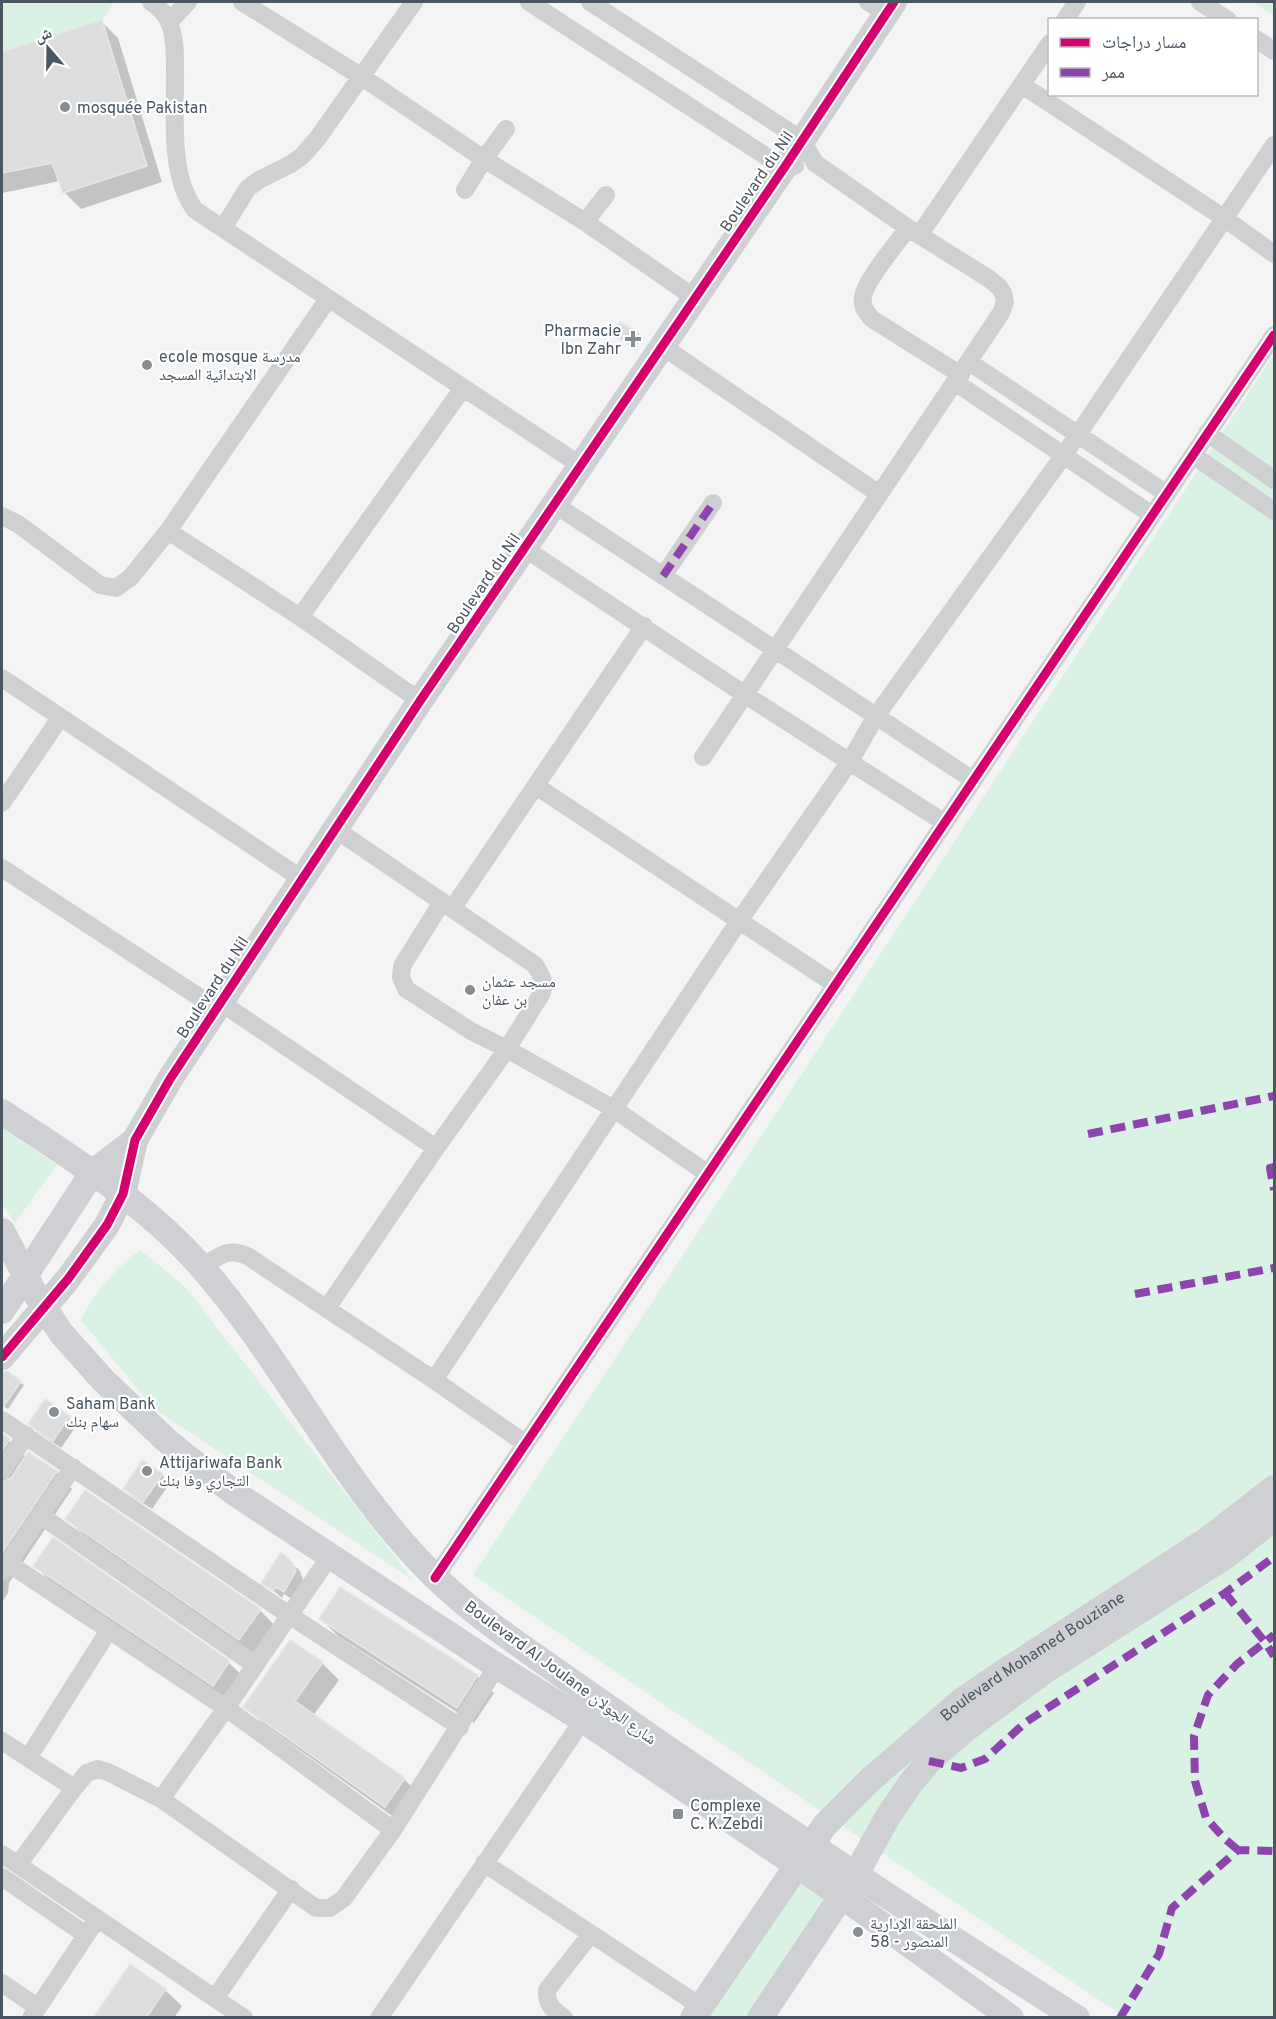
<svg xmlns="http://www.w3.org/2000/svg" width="1276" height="2019" font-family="Overpass,'Noto Naskh Arabic',sans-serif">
	<rect width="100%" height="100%" fill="#f4f4f4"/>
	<path fill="#d9f2e3" d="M2,2h112l-12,18 -100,32z
		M1253,2h21v14z
		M1274,354v1663h-150l-651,-442z
		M2,1128l55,37 -42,58 -13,-19z
		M141,1250l45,38 227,292 -259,-171 -73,-89c14,-29 34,-52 60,-70z
		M797,1865l45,31 -82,121 -68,1z"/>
	<path fill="#0003" d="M101,21l17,17 44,144 -81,27 -17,-17 -4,-11 -58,12v-139z
		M638,334l4,3 -7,11 -17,-10z
		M5,1373l19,12 -16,24 -6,-4v-27z
		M69,1417l8,8 -16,23 -23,-16 -8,-8z
		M2,1435l24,22 30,15 16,17 -63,94 -1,10 -6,9z
		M162,1475l8,8 -18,26 -19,-12 -8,-8z
		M67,1519l193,91 16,17 -19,29 -173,-121z
		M53,1540l176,123 17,16 -15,23 -179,-119 -17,-17z
		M291,1563l9,8 3,9 -11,19 -8,-5 -2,4 -19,-16z
		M321,1619l156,57 17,17 -20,30 -136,-87z
		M291,1642l31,21 17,17 -26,36 91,63 17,17 -19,27 -140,-100 -17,-17z
		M165,1990l17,16 -8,12h-79z"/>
	<path fill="#ddddde" stroke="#e5e6e7" stroke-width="1.5" d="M102,20l45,146 -84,27 -11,-30 -50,10v-121z
		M620,322l19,11 -7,13 -20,-11z
		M7,1371l14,10 -19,28v-37z
		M45,1399l25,17 -17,25 -25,-17z
		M2,1433l8,6 -8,12z
		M28,1452l29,19 -55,82v-71l9,-4z
		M142,1460l21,14 -20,28 -20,-13z
		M85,1490l176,119 -22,31 -174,-121z
		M53,1537l177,124 -17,25 -180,-120z
		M281,1552l11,10 4,9 -12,21 -8,-5 -3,4 -12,-8z
		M340,1587l138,88 -21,33 -138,-89z
		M290,1640l33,22 -28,39 110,77 -20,29 -142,-100z
		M130,1964l36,25 -20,29h-53z"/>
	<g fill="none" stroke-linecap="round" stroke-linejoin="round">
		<path stroke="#ced0d2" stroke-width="18" d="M151,2c7,5 15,12 18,20 6,14 6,32 6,47 1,44 -7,104 20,141l385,255
			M242,2l120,75 122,82 101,63 110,76
			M529,2l255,166 11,-2
			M590,2l212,138 13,23 93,65 80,50 11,9 4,6 2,9 -4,11 -298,444
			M868,2l18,11
			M1200,2l28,18
			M1065,20l12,-18
			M169,22l19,-20
			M1256,39l18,12
			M1022,85l202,133 50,36
			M465,190l19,-31 22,-30
			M585,222l21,-27
			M223,228l25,-40 11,-8 32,-16 11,-8 15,-17 97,-137
			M908,228c-11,15 -43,53 -45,69 -2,9 3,15 9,22l89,56
			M920,234l130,-191
			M662,346l217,148
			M969,362l198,132
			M955,382l197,133
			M1207,433l67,47
			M1193,455l81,56
			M554,504l419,276
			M2,516l16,8 82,61 16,3 15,-11 37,-46 160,-232
			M168,531l132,86 120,84
			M524,548l220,146 201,129
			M663,576l50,-73
			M300,617l163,-229
			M2,678l300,201
			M536,786l300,199
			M2,803l58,-85
			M2,868l214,140
			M442,902l-40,64 -1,11 5,12 65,42 36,18 107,60 94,65
			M452,909l192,-283
			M220,1002l216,146
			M201,1267c18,-10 27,-21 48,-10l185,123 92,64
			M327,1308l109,-160 71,-99 35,-56c4,-12 -1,-18 -7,-28l-200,-136
			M434,1380l305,-459 111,-160 26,-45 188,-261 210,-310
			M2,1420l287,195 171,112
			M2,1471l24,-36
			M40,1515l215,150
			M8,1563l218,145 167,122
			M2,1572l71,-105
			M435,1578l839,-1243
			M2,1741l72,47
			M28,1758l81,-128
			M161,1799l65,-91 104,-152
			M2,1854l242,164
			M484,1863l216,143
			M18,1865l56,-77 13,-15 11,-4 10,3 53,27 155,109h14l14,-10 49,-68 104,-164
			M2,1877l84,58
			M2,1983l35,24
			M215,1998l76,-109
			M31,2018l66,-99
			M379,2018l204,-298
			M564,2018c-11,-9 -18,-13 -17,-28l44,-56"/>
		<g stroke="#ced0d4" stroke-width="26">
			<path d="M2,1112c69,46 141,89 197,152 87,98 142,221 236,313 33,32 70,58 107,84 41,29 82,57 123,86 136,92 272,183 412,271"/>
			<path d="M2,1231l31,59 28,43 42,47 63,60 26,21 47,35 258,170 86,54 259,176 169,122"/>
			<path d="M2,1311l91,-139 42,-32"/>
			<path d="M2,1357l66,-78 39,-54 16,-31 12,-54 35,-61 250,-378 364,-533 110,-166"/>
			<path id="s1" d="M693,2018l132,-193 46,-46 89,-77 35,-24 212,-138 67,-52"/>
			<path d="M760,2018l95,-142 32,-58 23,-34 19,-23 38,-33 79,-58 180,-114 48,-38"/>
		</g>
		<path stroke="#8e44ad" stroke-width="8" stroke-dasharray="15 8" stroke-linecap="butt" d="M663,576l50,-73
			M1088,1134l186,-38
			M1274,1167l-4,1 4,22
			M1135,1294l139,-26
			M1225,1593l40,49 9,14
			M929,1761l32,7 24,-9 41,-37 199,-129 49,-36
			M1238,1850l-13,-11 -19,-21 -11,-37 -1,-45 14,-41 29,-31 37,-29
			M1120,2018l39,-64 13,-46 66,-58 36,1"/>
		<g stroke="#fff" stroke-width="13">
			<path id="cycleway" d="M2,1357l66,-78 39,-54 16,-31 12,-54 35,-61 250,-378 364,-533 110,-166
				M435,1578l839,-1243"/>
		</g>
		<use href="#cycleway" stroke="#d6006c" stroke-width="9"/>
	</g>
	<g fill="#868d94" stroke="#fff" stroke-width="2">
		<circle cx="65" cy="107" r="6"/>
		<path d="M630 330h6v6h6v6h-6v6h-6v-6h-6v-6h6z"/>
		<circle cx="147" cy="365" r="6"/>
		<circle cx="470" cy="990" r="6"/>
		<circle cx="54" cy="1412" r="6"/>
		<circle cx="147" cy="1471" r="6"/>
		<rect x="672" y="1808" width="12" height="12" rx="3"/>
		<circle cx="858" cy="1932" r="6"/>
	</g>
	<g text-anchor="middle" stroke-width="4.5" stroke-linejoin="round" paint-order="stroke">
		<g font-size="16" fill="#4a5661" stroke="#fff" text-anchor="start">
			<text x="77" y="113">mosquée Pakistan</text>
			<text x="621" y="336" text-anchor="end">Pharmacie<tspan x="621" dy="18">Ibn Zahr</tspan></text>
			<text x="159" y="362">ecole mosque مدرسة<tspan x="159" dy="18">الابتدائية المسجد</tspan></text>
			<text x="482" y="987">مسجد عثمان<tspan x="482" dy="18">بن عفان</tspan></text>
			<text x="66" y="1409">Saham Bank<tspan x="66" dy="18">سهام بنك</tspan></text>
			<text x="159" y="1468">Attijariwafa Bank<tspan x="159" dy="18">التجاري وفا بنك</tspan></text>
			<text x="690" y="1811">Complexe<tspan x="690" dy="18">C. K.Zebdi</tspan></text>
			<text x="870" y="1929">الملحقة الإدارية<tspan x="870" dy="18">58 - المنصور</tspan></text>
		</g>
		<g font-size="16" fill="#4a5661" stroke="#fff">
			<text transform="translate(756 181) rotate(-56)" y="6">Boulevard du Nil</text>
			<text transform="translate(483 583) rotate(-56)" y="6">Boulevard du Nil</text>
			<text transform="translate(212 987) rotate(-57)" y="6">Boulevard du Nil</text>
			<text dy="6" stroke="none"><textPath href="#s1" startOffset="502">Boulevard Mohamed Bouziane</textPath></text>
			<text transform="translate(561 1672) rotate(36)" y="6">Boulevard Al Joulane شارع الجولان</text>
		</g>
	</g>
	<rect width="1276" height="2019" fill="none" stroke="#4a5661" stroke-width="6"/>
	<rect x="1048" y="18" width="210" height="78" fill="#ffffff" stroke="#b7bbc0" stroke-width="1.5"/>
	<rect x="1060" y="38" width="30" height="9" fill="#d6006c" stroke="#b7bbc0" stroke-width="1.5"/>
	<text x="1102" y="48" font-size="18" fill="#4a5661">مسار دراجات</text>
	<rect x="1060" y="68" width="30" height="9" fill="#8e44ad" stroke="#b7bbc0" stroke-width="1.5"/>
	<text x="1102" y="78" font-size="18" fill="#4a5661">ممر</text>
	<g transform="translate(48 48) rotate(340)" stroke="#ffffff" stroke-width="4.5" paint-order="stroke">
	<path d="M0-4.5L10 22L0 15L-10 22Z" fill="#4a5661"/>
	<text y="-9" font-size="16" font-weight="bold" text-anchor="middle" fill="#4a5661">ش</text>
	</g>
</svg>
